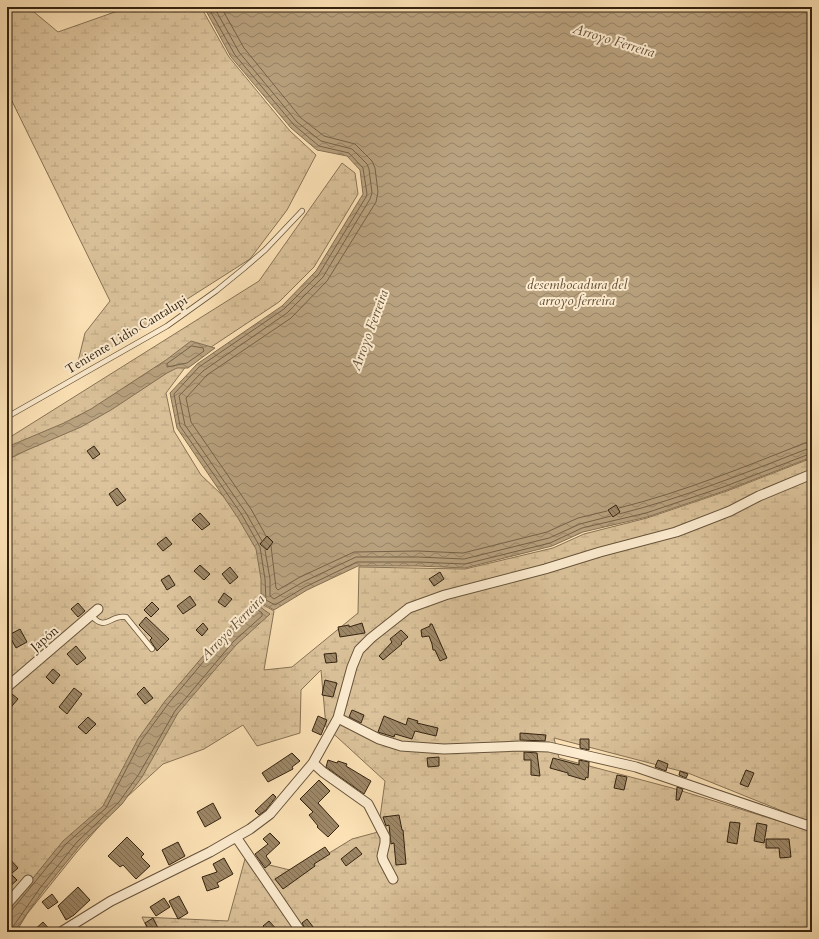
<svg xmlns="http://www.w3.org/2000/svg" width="819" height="939" font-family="Cardo,serif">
	<defs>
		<pattern id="wetland-marsh" width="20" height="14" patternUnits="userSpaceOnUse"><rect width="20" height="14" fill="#dcc39b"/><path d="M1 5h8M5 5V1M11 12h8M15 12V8" fill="none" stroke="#bda784"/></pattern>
		<pattern id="water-waves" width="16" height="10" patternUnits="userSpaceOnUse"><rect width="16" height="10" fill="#b9a27f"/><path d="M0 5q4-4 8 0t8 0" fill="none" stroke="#978467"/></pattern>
		<pattern id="building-back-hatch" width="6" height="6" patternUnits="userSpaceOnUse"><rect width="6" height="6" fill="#9d8767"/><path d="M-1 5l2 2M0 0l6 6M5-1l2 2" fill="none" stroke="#816e53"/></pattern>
	</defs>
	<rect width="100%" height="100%" fill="#fee4b8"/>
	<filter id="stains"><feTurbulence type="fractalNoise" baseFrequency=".005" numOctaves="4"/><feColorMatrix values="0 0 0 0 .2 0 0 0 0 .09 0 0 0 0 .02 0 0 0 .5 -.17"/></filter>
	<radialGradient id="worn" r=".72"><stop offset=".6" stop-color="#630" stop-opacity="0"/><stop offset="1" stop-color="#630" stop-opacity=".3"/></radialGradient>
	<path fill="url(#wetland-marsh)" stroke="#887356" d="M10,7h18l30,25 71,-25h72l28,50 61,74 26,24 -29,55 -37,49 -174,111 9,-37 25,-32 -103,-210v-82z
		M342,163l13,10 3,21 -44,73 -35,35 -89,59 -24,32 8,38 27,44 41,39 19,29 3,36 -4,24 14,8 -10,59 28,-3 66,-54 1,-46 106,2 88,-21 31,-14 63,-16 80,-27 85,-33v365l-124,-50 -134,-35 5,20 113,30 136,42 4,3v99h-663l-7,-15 86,4 17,-62 53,13 54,-33 26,-7 7,-51 -59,-54 -5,-57 -20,20 -1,43 -43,13 -14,-21 -39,24 -41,15 -47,43 -40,46 -49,61 -11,18h-9v-493l252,-158z"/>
	<path fill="url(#water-waves)" stroke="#846f53" d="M204,7h608v450l-85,33 -80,27 -64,15 -31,14 -87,22 -47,-2h-60l-51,24 -33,20 -13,-8v-23l-5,-30 -18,-31 -61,-90 -7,-35 27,-29 85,-58 34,-35 47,-77 -3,-24 -13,-14 -30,-6 -26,-22 -60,-71z
		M191,341l24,7 -27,20h-11l-10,5 -56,37 -30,17 -56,24 -18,9v-13l57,-24 27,-14 75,-49z
		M256,604l14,10 -34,31 -58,68 -36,64 -20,27 -41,40 -38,47 -29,41h-7v-22l56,-69 40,-35 35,-67 27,-38 56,-66z"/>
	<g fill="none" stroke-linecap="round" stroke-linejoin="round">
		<path stroke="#766248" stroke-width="1" d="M208,7l27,48 59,70 25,21 30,7 14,15 4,26 -1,3 -47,77 -35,35 -85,58 -25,27 6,32 62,89 18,32 5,32 1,21 9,5 30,-18 52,-25h61l47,2 85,-21 32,-15 64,-15 80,-27 86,-33
			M214,7l25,45 58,70 24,19 31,8 15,15 2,5 3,24 -2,6 -47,78 -36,36 -84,58 -24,25 6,29 61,88 16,28
			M221,7l23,41 57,70 23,18 31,8 17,17 3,7 3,24 -2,10 -49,79 -36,37 -84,57 -21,23 5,24 60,87 15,27
			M192,346l11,2 1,3 -17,12 -20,4v-3z
			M619,508c64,-16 125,-41 186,-65l7,-1
			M619,514c64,-16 126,-41 188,-65l5,-1
			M271,546l5,42 2,2 22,-13 54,-25 64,-1 45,2 84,-21 31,-14 29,-7
			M265,550l5,29v17l4,3 29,-17 53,-25h62l46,2 85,-21 31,-14 31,-8
			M7,912l5,-2 54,-66 40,-36 35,-67 27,-37 56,-67 32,-27h2l4,3v3l-29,26 -58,69 -36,63 -20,28 -42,40 -37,46 -28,40 -1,4"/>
	</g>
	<path fill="url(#building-back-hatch)" stroke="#342310" d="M94,446l6,8 -7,5 -6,-8z
		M117,488l9,12 -9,6 -8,-12z
		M616,505l4,7 -7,5 -5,-7z
		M200,513l10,11 -8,6 -10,-10z
		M267,536l6,6 -6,8 -7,-6z
		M166,537l6,7 -9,7 -6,-7z
		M200,565l10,9 -6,6 -10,-9z
		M230,567l8,10 -8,7 -8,-10z
		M440,572l4,7 -10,7 -5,-7z
		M169,575l6,10 -8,5 -6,-10z
		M224,593l8,6 -7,8 -7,-5z
		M190,596l6,9 -13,9 -6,-8z
		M152,602l7,7 -8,8 -7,-7z
		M78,603l7,8 -7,6 -7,-8z
		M146,617l23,22 -12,12 -7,-11 2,-2 -13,-13z
		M203,623l5,6 -6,7 -6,-6z
		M362,623l3,10 -25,4 -2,-10 11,-2v2z
		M430,624h2l15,34 -7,3 -5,-11h-2l-1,-6 -3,-8 -7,1 -1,-7 9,-4z
		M20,629l7,13 -11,6 -7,-13z
		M401,630l7,7 -7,6 1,1 -19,16 -4,-4 13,-14 -2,-3z
		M76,646l10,12 -9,7 -10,-11z
		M336,653l1,9 -11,1 -2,-9z
		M53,669l7,6 -7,9 -7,-7z
		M325,680l12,3 -4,14 -11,-2z
		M144,687l9,11 -8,6 -8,-10z
		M74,688l8,6 -15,20 -8,-7z
		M12,694l6,5 -11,13v-12z
		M352,710l12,5 -3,8 -12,-6z
		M318,716l9,4 -6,15 -9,-4z
		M384,716l22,9 2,-7 10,3 -1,2 21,5 -2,8 -21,-5 -3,8 -17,-5 -1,3 -13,-4 -3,-1z
		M88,717l8,7 -10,10 -8,-7z
		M520,733l26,2 -1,6 -25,-1z
		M580,739h9v11l-9,-2z
		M524,752l13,1 3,23 -9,-1v-15h-7z
		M292,753l8,8 -8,6 1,2 -25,13 -6,-9z
		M439,757v9l-11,1 -1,-9z
		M553,758l26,7v-5l10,2 -1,16 -2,-1 -1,3 -17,-5v-2l-18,-5z
		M328,760l9,3 1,-2 9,3 -1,2 25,15 -7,13 -38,-27z
		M658,760l10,4 -2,7 -11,-4z
		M746,770l8,3 -6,14 -8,-3z
		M680,771l8,3 -2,4 -7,-3z
		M617,775l10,2 -3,13 -10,-2z
		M319,780l11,11 -12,12 21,23 -11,11 -11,-10 1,-1 -9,-11 4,-3 -13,-13z
		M677,787l6,2 -4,11h-3z
		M273,794l3,3 -10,13 -7,5 -4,-4z
		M213,803l8,15 -16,9 -8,-15z
		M399,815l3,15h1l3,34 -10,1 -2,-22 -3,1 -2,-19 -3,1 -3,-9z
		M730,822l10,1 -3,21 -10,-2z
		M757,823l10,2 -3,18 -10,-2z
		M270,833l10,10 -14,13 5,7 -6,5 -10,-14 13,-10 -5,-5z
		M127,837l17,17 -3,3 9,9 -14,13 -13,-14 -3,2 -12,-11z
		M766,839h23l2,18 -11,1 -1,-10h-13z
		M178,842l7,14 -16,9 -7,-15z
		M325,847l5,7 -16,10 1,2 -32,23 -8,-10z
		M356,847l6,7 -16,12 -5,-7z
		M7,856l11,12 -7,6 6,6 -10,9z
		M224,858l9,16 -16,9 2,4 -12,4 -5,-14 15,-5 -4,-8z
		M78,887l12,13 -16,15 -8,5 -8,-14z
		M52,894l6,8 -10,7 -6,-7z
		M179,896l9,17 -10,6 -9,-18z
		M164,898l6,9 -14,9 -6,-9z
		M153,918l7,14h-10l-5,-9z
		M307,919l10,13h-10l-5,-9z
		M269,921l10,11h-11l-5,-6z
		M43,922l9,10h-20z"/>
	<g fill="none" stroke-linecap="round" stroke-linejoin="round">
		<g stroke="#66533a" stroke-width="6">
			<path id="lane" d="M7,417l160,-91 49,-35 27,-22 22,-19 37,-39
				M91,615c15,18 19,-1 35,2l26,32"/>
		</g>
		<g stroke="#66533a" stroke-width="11">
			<path id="street" d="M7,687l91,-78
				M338,718l41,21 22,7 43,3 76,-3 29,1 87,20 176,60
				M313,763l25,-45 14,-51 7,-17 12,-12 38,-30 36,-13 100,-26 55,-17 76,-20 54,-21 29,-15 53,-22
				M236,837l65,95
				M7,904l21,-24
				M61,932l50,-31 99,-49 40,-23 20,-15 43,-51 10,9 45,32 17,33v6l-3,13 1,4 10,19"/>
		</g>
		<use href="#lane" stroke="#feedd1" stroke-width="4.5"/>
		<use href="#street" stroke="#feedd1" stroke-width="9"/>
	</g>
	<g text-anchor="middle" stroke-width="4" stroke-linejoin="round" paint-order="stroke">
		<g font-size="13" fill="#342310" stroke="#feedd1">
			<text transform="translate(126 334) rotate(-31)" y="5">Teniente Lidio Cantalupi</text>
			<text transform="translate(44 638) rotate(-40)" y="5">Japón</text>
		</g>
		<g font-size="14" font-style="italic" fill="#634f37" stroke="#feedd1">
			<text transform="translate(614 40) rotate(17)" y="5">Arroyo Ferreira</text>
			<text x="577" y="289">desembocadura del<tspan x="577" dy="16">arroyo ferreira</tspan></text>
			<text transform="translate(369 330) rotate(-70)" y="5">Arroyo Ferreira</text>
			<text transform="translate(232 627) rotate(-46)" y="5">Arroyo Ferreira</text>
		</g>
	</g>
	<rect width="819" height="939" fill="none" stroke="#fee4b8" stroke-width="24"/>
	<rect x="8" y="8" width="803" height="923" fill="none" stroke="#342310" stroke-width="2"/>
	<rect x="12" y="12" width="795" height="915" fill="none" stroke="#342310"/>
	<rect width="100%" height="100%" filter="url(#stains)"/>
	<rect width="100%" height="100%" fill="url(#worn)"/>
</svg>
